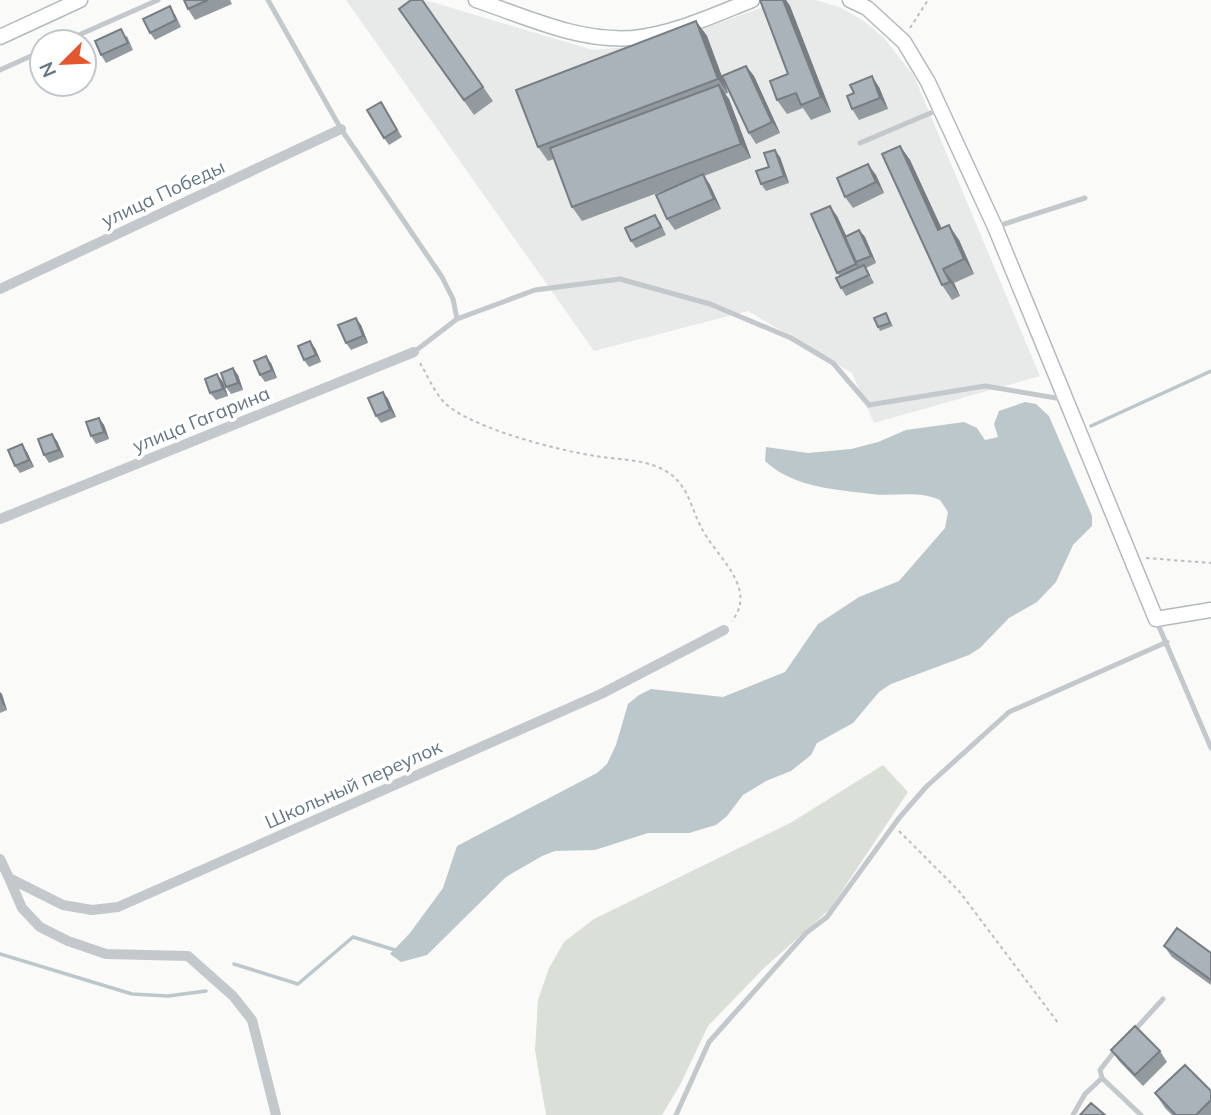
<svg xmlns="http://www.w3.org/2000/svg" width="1211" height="1115" font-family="Mulish,sans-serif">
	<rect width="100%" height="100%" fill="#fafaf8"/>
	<path fill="#e8e9e9" d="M346,0h79l168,50 65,-6 126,-44h32l24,7 24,14 20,17 30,38 126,300 -166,47 -22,-50 -104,-62 -154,40z"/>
	<path fill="#dadfd7" d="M883,765l25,27 -78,117 -67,60 -55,57 -28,59 -18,30h-116l-11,-65 3,-50 11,-32 15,-26 30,-23 198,-97z"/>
	<path fill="#bbc7cb" d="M1025,402l11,2 13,12 43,100v10l-19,19 -17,37 -19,20 -28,16 -29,30 -11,7 -78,29 -12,8 -26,31 -36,20 -6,12 -20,16 -25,10 -23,14 -16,21 -11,9 -27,8h-41l-53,17 -40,1 -13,5 -36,21 -79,78 -26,7 -11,-8 20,-21 33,-45 14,-42 140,-73 10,-9 9,-19 12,-41 11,-9 12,-6 72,8 62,-25 33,-48 41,-27 40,-16 46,-53 3,-16 -8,-12c-24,-10 -44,-3 -69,-6 -37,-5 -77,-6 -106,-33l1,-14 42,6 43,-4 27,-7 28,-12 58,-8 13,6 8,12 13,-3 -4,-13 5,-13z"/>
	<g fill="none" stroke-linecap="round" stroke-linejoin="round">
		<path stroke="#bbc7cb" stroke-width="3.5" d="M1091,426l120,-55
			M0,954l132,40 36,2 38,-5
			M234,964l64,20 55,-47 45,14"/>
		<g stroke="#b3babf" stroke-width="17">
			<path id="secondary" d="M476,0c51,17 102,42 157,38 41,-4 81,-23 119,-38
				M850,0l17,8 37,34 24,40 67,145 161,392 55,-9
				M0,37l80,-37"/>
		</g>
		<path stroke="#bbbfc2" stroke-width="2" stroke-dasharray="3.5 3.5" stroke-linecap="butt" d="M910,28l18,-28
			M420,363c7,12 13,26 22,37 23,27 118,51 154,56 23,4 48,3 68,14 24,13 26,36 37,57 13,28 58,60 31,94
			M1146,558l65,5
			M899,831l60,60 100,133"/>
		<path stroke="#c3c8cc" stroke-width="5" d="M268,0l73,129 101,148 11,22 4,20 -43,33
			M63,42l95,-42
			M0,70l42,-19
			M860,143l80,-34
			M998,226l87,-28
			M457,319l78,-29 85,-11 90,25 81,34 42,25 36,42 116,-19 77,13
			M1157,622l54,126
			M1132,1033l31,-34
			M1118,1047l-18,23 2,8 39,37
			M676,1115l33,-73 97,-109 21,-16 72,-99 27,-31 83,-75 158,-70
			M1073,1115l12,-21 17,-16"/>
		<path stroke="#c3c8cc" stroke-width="10" d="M0,289l341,-160
			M0,519l414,-167
			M0,859l9,19 54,27 29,5 26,-3 483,-213 123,-64
			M9,878l13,30 18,19 28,14 38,13 82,2 45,40 19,24 24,95"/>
		<use href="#secondary" stroke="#fff" stroke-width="14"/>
	</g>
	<path fill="#929a9f" d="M184,0h46l2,4 -37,16 -7,-11z
		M422,0l71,101 -19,14 -75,-106z
		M760,0h26l4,6 41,106 -20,8 -8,-12 -16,6 -10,-14 11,-26z
		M175,14l6,13 -26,13 -5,-7z
		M696,21l11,15 21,57 -3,1 4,5 22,59 -47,18 6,9 11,24 -46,21 -8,-11 4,-31 -89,33 -10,-14 -18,-48 -6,2 -10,-14z
		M127,36l6,14 -27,13 -5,-8z
		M746,66l8,10 26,57 -24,11 -7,-11z
		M879,87l9,22 -29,11 -7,-11z
		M381,102l21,35 -13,8 -5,-7z
		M900,146l10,14 31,69 18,11 15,34 -20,9 6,13 -8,4 -10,-15z
		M780,157l9,26 -23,8 -5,-7 8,-17z
		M876,175l8,18 -31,15 -8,-11z
		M837,216l9,20 13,-6 6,7 11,26 -10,5 8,15 -28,13 -5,-8 -1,-12 -3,-3z
		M660,222l6,13 -30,13 -5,-7z
		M886,313l7,13 -13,5 -2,-4z
		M361,325l7,18 -17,7 -5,-7z
		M315,348l6,14 -12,5 -5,-7z
		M271,363l6,15 -12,4 -5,-7z
		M217,374l6,8 5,14 -12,4 -6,-7z
		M238,375l5,15 -12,4 -5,-7z
		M383,392l5,7 8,18 -15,6 -5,-7z
		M99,418l5,7 5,14 -13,5 -5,-8z
		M57,441l7,16 -15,6 -5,-8z
		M27,452l7,15 -14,6 -5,-7z
		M0,692l7,18 -7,3z
		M1164,946l47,7v32l-39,-28z
		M1111,1050l49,1 7,11 -24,24 -24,-25z
		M1211,1091v24h-39l-7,-7 -10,-15z"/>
	<path fill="#777d82" d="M783,0h3l4,6 41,106 -10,-15z
		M696,21l11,15 21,57 -10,-14z
		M746,66l8,10 26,57 -8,-11z
		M872,76l7,11 9,22 -8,-11z
		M719,85l10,14 22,59 -10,-14z
		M900,146l10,14 39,84 -11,-14z
		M775,150l5,7 9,26 -5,-7z
		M868,164l8,11 8,18 -8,-11z
		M703,174l7,11 11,24 -7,-10z
		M830,206l7,10 21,45 -2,1 8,13 -8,-11z
		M949,225l10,15 15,34 -10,-15z
		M859,230l6,7 11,26 -5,-7z
		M943,269l11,14 6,13 -10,-14z
		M356,318l5,7 7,18 -5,-7z
		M310,341l5,7 6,14 -5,-7z
		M266,356l5,7 6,15 -5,-8z
		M233,368l5,7 5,15 -5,-7z
		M217,374l6,8 5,14 -5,-7z
		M383,392l5,7 8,18 -6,-7z
		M99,418l5,7 5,14 -5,-7z
		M52,434l5,7 7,16 -5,-7z
		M22,444l5,8 7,15 -5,-7z
		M0,692l2,2 5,16 -5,-7 -2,-6z"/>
	<path fill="#aab3b9" stroke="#777d82" stroke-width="2" d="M184,0h24l-20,9z
		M411,0h11l61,87 -19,13 -65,-91z
		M760,0h23l38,97 -20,8 -5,-12 -19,7 -7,-19 18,-7z
		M170,6l6,14 -26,13 -7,-14z
		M696,21l22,58 -180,68 -22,-57z
		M121,29l7,14 -27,12 -6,-14z
		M746,66l26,56 -23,11 -27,-57z
		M872,76l8,22 -28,11 -5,-13 7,-3 -4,-8z
		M719,85l22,59 -169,63 -22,-59z
		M381,102l16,28 -13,8 -17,-28z
		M900,146l38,84 11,-5 15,34 -21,10 7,13 -8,3 -60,-131z
		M775,150l9,26 -23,8 -5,-13 13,-4 -5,-14z
		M868,164l8,18 -31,15 -8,-19z
		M703,174l11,25 -47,20 -11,-24z
		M830,206l26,58 -19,9 -26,-59z
		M655,215l6,12 -30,14 -6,-13z
		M859,230l12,26 -15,6 -11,-25z
		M864,265l5,10 -28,13 -5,-10z
		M886,313l4,10 -12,4 -4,-9z
		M356,318l7,18 -17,7 -8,-18z
		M310,341l6,14 -12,5 -6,-14z
		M266,356l6,14 -12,5 -6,-14z
		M233,368l5,15 -12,4 -5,-14z
		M217,374l6,15 -13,4 -5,-14z
		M383,392l7,18 -14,6 -8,-18z
		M99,418l5,14 -13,4 -5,-14z
		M52,434l7,16 -15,5 -6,-16z
		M22,444l7,16 -14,6 -7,-16z
		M1177,928l34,25v27l-47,-34z
		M1135,1026l25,25 -25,24 -24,-25z
		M1185,1065l26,26v9l-15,15h-20l-21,-22z
		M1091,1103l14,12h-25z"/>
	<g text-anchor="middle" stroke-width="7" stroke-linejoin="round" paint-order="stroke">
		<g font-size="19" fill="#657683" stroke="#fff">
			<text transform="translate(163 193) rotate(-25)" y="7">улица Победы</text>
			<text transform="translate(201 419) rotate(-22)" y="7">улица Гагарина</text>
			<text transform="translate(353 784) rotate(-24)" y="7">Школьный переулок</text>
		</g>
	</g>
	<g transform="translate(63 63) rotate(246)"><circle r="33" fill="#ffffff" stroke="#c1c8cd" stroke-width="2"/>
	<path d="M0-5L12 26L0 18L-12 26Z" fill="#e4572e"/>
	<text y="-10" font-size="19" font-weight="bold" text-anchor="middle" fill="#657683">N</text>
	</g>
</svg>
